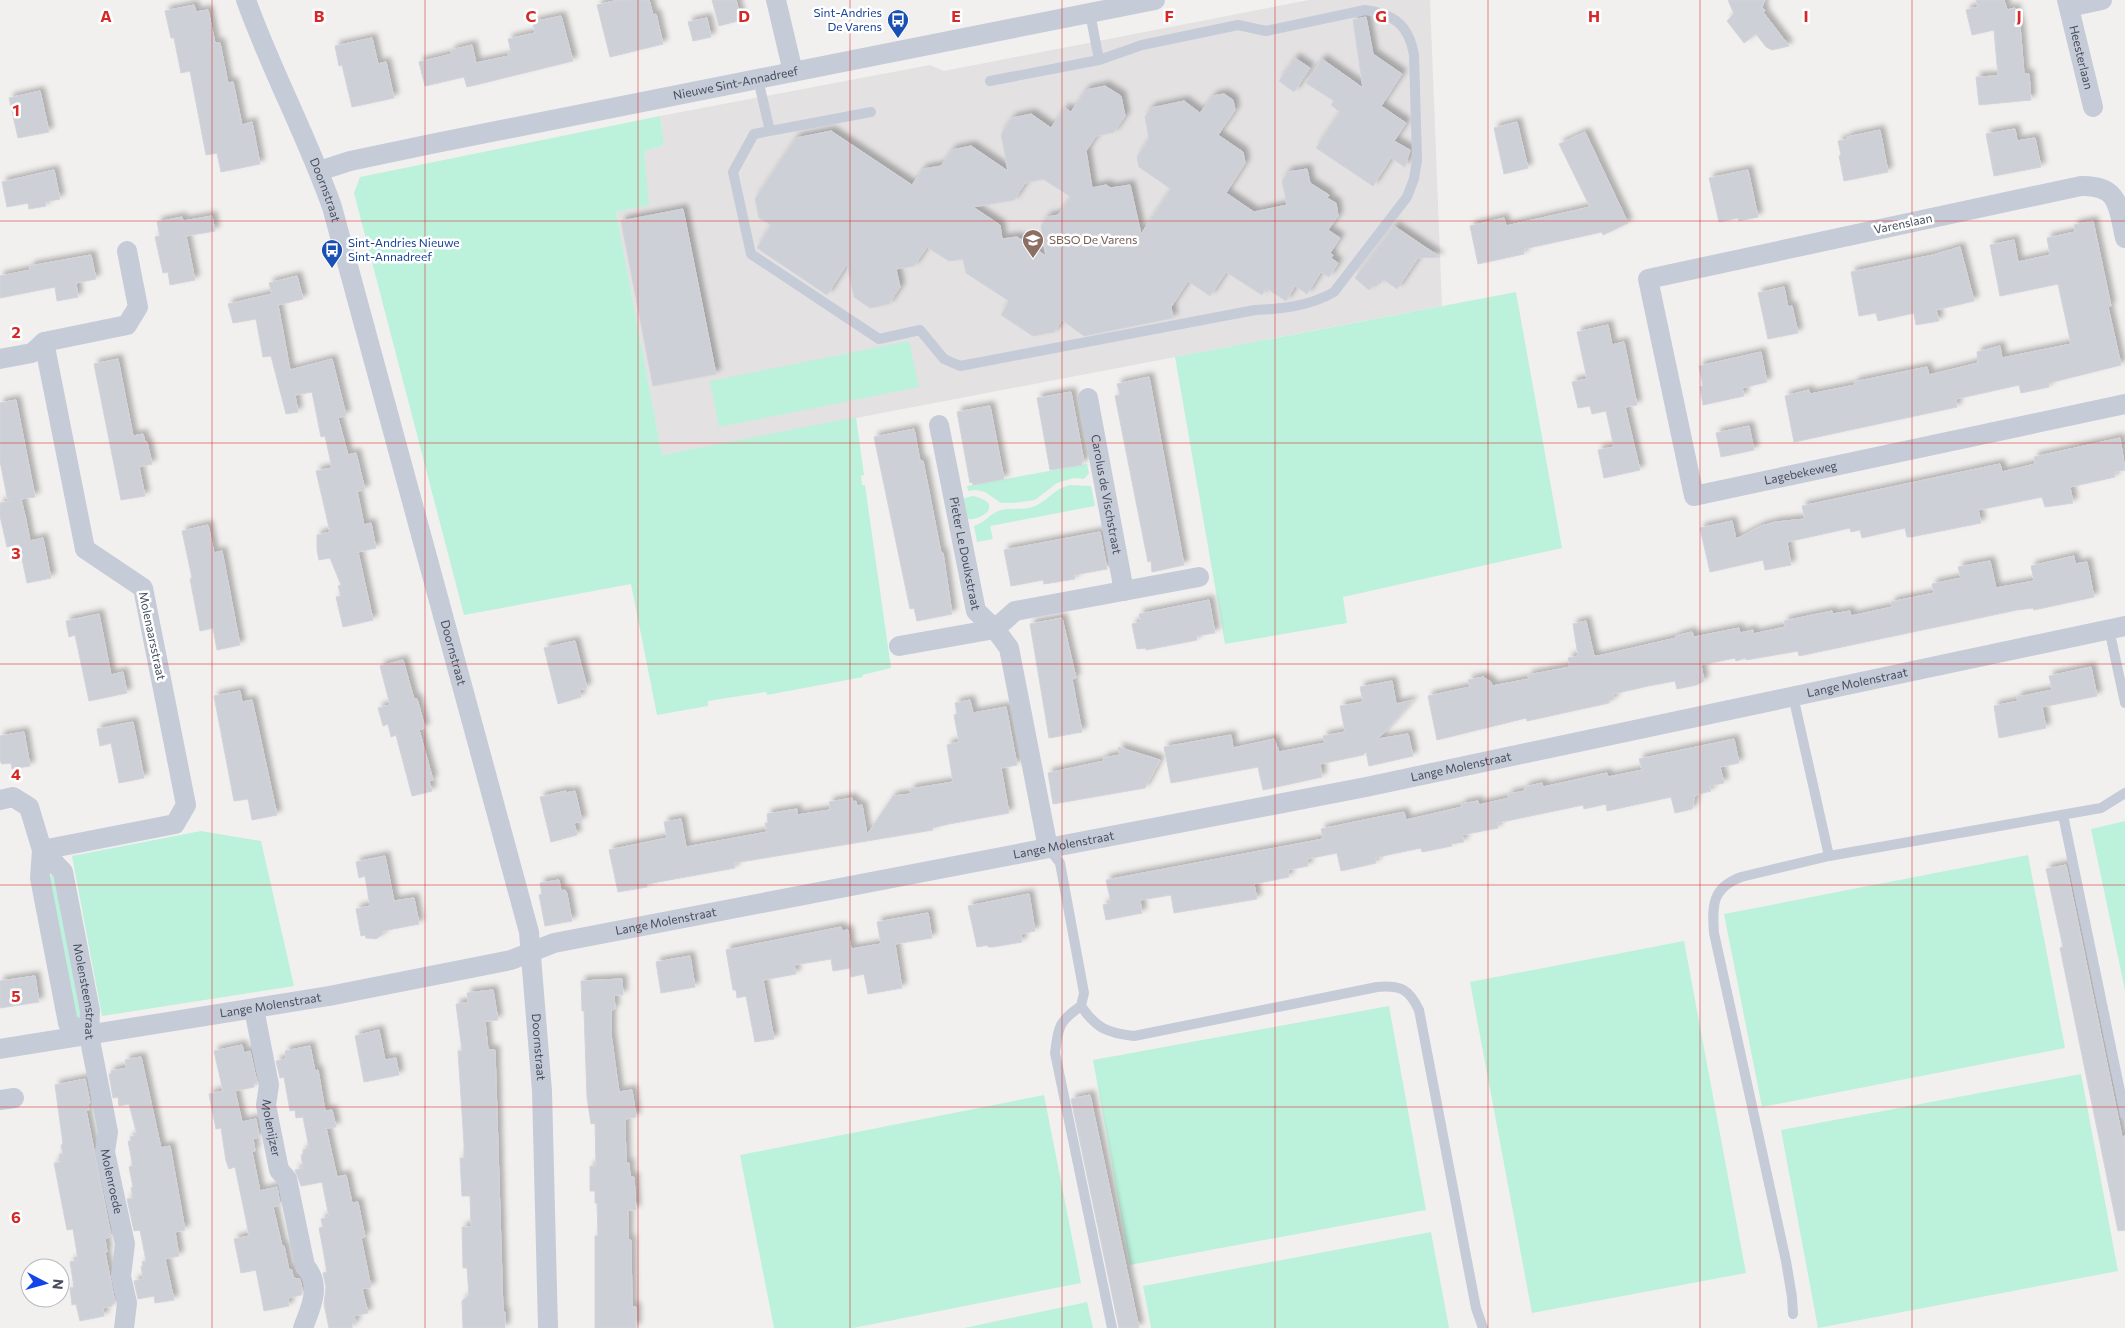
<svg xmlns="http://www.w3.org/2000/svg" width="2125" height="1328" font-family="Commissioner,sans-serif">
	<defs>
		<filter id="shadow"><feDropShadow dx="4.5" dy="-4.5" stdDeviation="2.5" flood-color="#0004"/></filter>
	</defs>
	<rect width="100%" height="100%" fill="#f2f0ef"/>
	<path fill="#e3e1e1" d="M1309,0h121l12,306 -780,149 -46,-243 32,-7 -4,-53 20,-7 -4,-29 270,-51 14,6z"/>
	<path fill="#bcf1dc" d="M660,116l4,29 -20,7 5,53 -33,7 46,243 194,-38 8,58 -3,1 1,9h3l26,183 -29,7 1,2 -96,18 -1,-3 -58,9v5l-51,9 -26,-131 -167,31 -110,-422 6,-16z
		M1516,292l46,256 -219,49 4,26 -122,21 -50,-287z
		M909,341l10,46 -200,40 -9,-46z
		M1087,464l2,9 -5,6 -10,-1 -17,5 -22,17 -21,3h-13l-16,-11 -9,-2 -8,1 -1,-5z
		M1070,485l21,1 4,20 -105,20 3,13 -16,3 -3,-16c10,-3 17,-13 27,-16 12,-3 25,1 36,-5 14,-7 15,-15 33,-20z
		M973,496c32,7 10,25 -6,23l-5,-17 3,-4z
		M2125,821v169l-34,-161z
		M201,831l60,10 33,145 -192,30 -30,-160z
		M2028,855l37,193 -303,59 -38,-193z
		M56,875l28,141 -7,5 -31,-144z
		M1684,941l62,332 -214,40 -62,-331z
		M1389,1006l37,204 -296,55 -37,-205z
		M2081,1074l37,197 -300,57 -37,-198z
		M1044,1095l37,188 -228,45h-79l-34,-173z
		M1431,1232l18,96h-298l-8,-42z
		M1087,1302l6,26h-129z"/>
	<path fill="#ced0d7" stroke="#d3d4db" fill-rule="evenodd" filter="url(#shadow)" d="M619,0h30l4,15 3,-1 7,30 -53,13 -13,-52z
		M712,0h24l5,20 -22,6z
		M1728,0h37l-3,7 3,4 -2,1 26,34 -17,4 -6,-3 -10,-13 -12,9 -17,-22 7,-7z
		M1976,0h28l3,10 8,-2 5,18 4,48h5l2,26 -52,5 -3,-28 22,-1 -4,-46 -22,5 -6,-25 12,-3z
		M194,5l2,7 12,-2 7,33h5l8,40 5,-1 9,43 10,-3 8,42 -39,8 -4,-19 -11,2 -16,-84 -9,2 -7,-35h-3l-6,-27z
		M561,16l12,45 -106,26 -3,-10 -39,9 -6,-24 33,-8 -1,-4 21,-5 4,18 33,-7 -1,-3 3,-1 -3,-13 27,-6 -2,-11z
		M1366,17l7,37 29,20 -21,32 25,17 -12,18 16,9 -5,17 -14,-9 -18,28 -57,-38 24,-36 -9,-7 3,-4 -28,-18 16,-24 41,29 -10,-68z
		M707,18l4,19 -18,4 -5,-19z
		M372,38l6,26 8,-2 8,36 -42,9 -10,-42 -3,1 -4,-20z
		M1295,58l15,10 -16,24 -15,-11z
		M1105,86l16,10 4,20 -11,16 -18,4 -10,15 6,37 14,-3 5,3 19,-3 11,49 30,-45 -32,-22 -2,-10 12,-18 -4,-22 6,-9 33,-7 16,12 13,-17 11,-2 9,6 2,10 -17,25 25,17 2,11 -19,30 28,19 33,-7 -5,-24 6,-9 19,-3 3,14 19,12 -2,3 9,5 2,13 -10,14 12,8 -10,15 3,2 -2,3 7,5 -9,14 -8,-5 -14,22 -12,-8 -9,15 -20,-13 -4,7 -36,-23 -16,24 -22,-15 -17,26 2,11 -89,18 -22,-16 -8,12 -21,4 -32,-21 8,-14 -43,-28 -3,-14 -14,2 -22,-14 -13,19 -18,3 4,18 -11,17 -19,4 -16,-11 -7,-33 -20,31 -70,-47 14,-23 -12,-7 -4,-19 41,-61 35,-7 81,54 11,-16 18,-3 11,-16 19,-4 37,25 -7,-37 11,-16 19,-4 20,14 14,-20 6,4 15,-22zM1043,179l28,18 -13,18 -11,2 -6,9 5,30 -29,-19 -15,2 -2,-14 -27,-18 41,-7 11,-17z
		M40,91l9,41 -31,6 -9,-40z
		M1517,122l11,46 -24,6 -10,-46z
		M2015,129l2,12 18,-3 6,29 -47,9 -8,-42z
		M1880,130l8,42 -44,9 -5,-25 2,-1 -3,-14 10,-2 -1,-2z
		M1585,132l43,91 -25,12 -1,-3 -78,17v5l-46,10 -8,-38 34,-8 2,8 84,-19 -31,-63z
		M54,170l6,29 -15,3 1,4 -17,3 -1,-6 -21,4 -5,-25z
		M1748,170l10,47 -19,4 -1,-3 -19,4 -10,-44z
		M683,209l33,165 -63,12 -32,-165z
		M212,216l3,15 -29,5 9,44 -25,5 -2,-13 -5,1 -8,-36 5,-1 -3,-14 25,-5 1,4z
		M2093,221l18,85 -3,1 13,58 -72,18v4l-28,6 -2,-8 -63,14 1,8 -163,35 -9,-46 24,-6 1,4 45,-9 -1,-3 73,-15 2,8 49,-12 -1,-11 23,-6 2,12 69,-14 -13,-60 -58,12 -10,-51 24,-5 4,22 32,-7 -3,-17 28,-6 -1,-7z
		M1394,226l46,31 -22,1 -21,31 -14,-10 -3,5 -3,-2 -8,8 -14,-12z
		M1960,247l14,54 -38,9 3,11 -23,4 -2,-12 -36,8 -2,-8 -17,3 -8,-44 82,-17z
		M91,255l5,24 -20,4 2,14 -21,4 -2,-14 -55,11v-22l30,-6v-4z
		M297,276l6,23 -25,6 12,65 42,-11 14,56 -8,3 10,37 8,-2 9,37 -8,1 7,34 7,-2 5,25 -18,4 15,68 -30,7 -7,-30 5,-1 -3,-10 3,-1 -11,-27 -11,2 -2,-10v-15l13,-3 -14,-61 16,-3 -7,-32 -4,1 -9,-45 -17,3 3,17 -12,2 -15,-58 -8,1 -7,-38 -23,4 -5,-19 44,-10 -3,-11z
		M1784,287l4,20 4,-1 6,27 -30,6 -10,-46z
		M1608,325l4,20 12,-3 13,63 -12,2 15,63 -36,8 -6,-28 16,-3 -8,-36 -14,3 -2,-8 -12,2 -6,-26 15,-3 -10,-47z
		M1761,352l6,30 -25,6 2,8 -41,9 -3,-18 3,-1 -4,-20z
		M118,359l15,77 10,-2 2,8h2l5,22 -13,3 6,29 -24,4 -27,-136z
		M1149,377l35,188 -32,7 -1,-11 -3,1 -33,-166 5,-1 -3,-11z
		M1071,392l13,70h-3l1,3 -32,5 -13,-72z
		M16,400l19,97 -14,2 5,21 4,21 13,-3 8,40 -24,5 -8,-39 -12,3 -7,-31v-13l12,-2 -4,1 -8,-41v-58z
		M990,406l14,73 -31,6 -1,-3 -2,1 -13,-71z
		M1749,426l5,24 -33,7 -5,-24z
		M914,429l6,32h3l18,92h2l9,61 -35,7 -3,-13 -4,1 -36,-172z
		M2120,438l5,32 -11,2 1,5 -45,10 3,16 -28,4 -3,-10 -64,13 3,13 -70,14h-4l-2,-9 -43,10 -2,-8 -9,2 -1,-4 -63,14 4,23 -26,5 -2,-10 -53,12 -10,-44 32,-7 4,18 25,-13 15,-4 29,-3 -3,-13 198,-42 2,8 33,-8 -1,-7z
		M208,525l6,28 8,-2 18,94 -23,5 -4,-22 -13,3 -10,-52 2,-1 -10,-47z
		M1100,532l7,37 -33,6 1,4 -31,5 -1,-4 -32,6 -7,-36z
		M2074,556l1,8 12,-2 7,35 -60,13 -1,-2 -16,2 -218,46 -1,-5 -52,9v-2l-10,3 -1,-3 -34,7 3,16 -8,4 -19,4 -2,-8 -27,5 -35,8 1,5 -5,2v2l-82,18 -1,-3 -89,22 -9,-44 42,-9 -2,-7 15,-3 8,5 1,4 37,-7 -1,-4 42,-8 -2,-9 10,-2 -5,-32 13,-3 8,35h4l78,-18v-2l16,-4 2,5 45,-9 1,5 13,-3v4l32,-7 -1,-6 48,-10 1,3 17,-3 1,5 41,-9 -1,-5 43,-9 -2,-9 29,-6 -3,-11 32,-6 6,27 38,-7 -3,-15z
		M1209,600l6,33 -19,3 1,4 -51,10v-2l-9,1 -5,-25 9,-2 -2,-8z
		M99,614l12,61 12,-3 4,21 -38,8 -14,-66 -6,2 -3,-16z
		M1062,618l14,60 -4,1 10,53 -33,6 -19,-114z
		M575,641l12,47 -8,2 2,7 -23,7 -14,-56z
		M403,660l11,39h3l8,29 -6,2 14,50 -4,1 3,10 -20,5 -16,-61 -5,2 -3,-13 -5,2 -5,-18 12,-3 -10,-39z
		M2091,667l6,29 -55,11 4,21 -47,10 -5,-32 24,-5 -1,-4 35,-7 -3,-14z
		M1392,681l4,23 17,-4 -35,39 30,-5 5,22 -44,10 -3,-14 -3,3 -43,9 2,13 -59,13 -5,-23 -87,16 -7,-36 67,-12 2,13 41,-9 5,13 46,-9 -2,-7 22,-4 -5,-26 23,-4 -3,-15z
		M240,691l2,11 10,-2 25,115 -25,5 -4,-21 -14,2 -20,-105z
		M970,700l3,13 33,-6 11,58 -16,3 8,45 -60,11 -17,4 1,2 -199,33 1,5 -88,16v3l-29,5 -9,-42 58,-12 -3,-16 17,-3 5,28 81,-15 -2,-9h3l-1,-9 30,-5v6l33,-5 -1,-8 23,-4 1,4 3,-1 1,5 5,-1 5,30 26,-39 18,-2 -1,-5 43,-7 -6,-37 12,-3 -5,-27 3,-1 -2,-11z
		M133,722l11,56 -25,5 -8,-40 -11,3 -3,-17z
		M24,732l6,34 -18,3 -1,-6 -9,1 -2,-3v-25z
		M1734,739l5,24 -19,4 4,16 -15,3 2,5 -16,4 -3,14 -17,4 -4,-16 -64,14 -1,-7 -22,5 -1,-4 -86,18 1,5 -36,7 2,7 -13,2 1,2 -30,6 -1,-4 -29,6 -17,4 1,5 -35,8 -4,-18 -30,6 1,7 -20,4 1,7 -35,7 3,15 -83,14 -3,-18 -31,5 2,13 -36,7 -3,-15 8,-2 -5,-23 217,-41 -2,-10 38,-8 45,-9 2,8 56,-13 -1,-3 17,-3 1,4 30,-7 -1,-4 17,-3v-4l17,-4 1,4 64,-14 1,4 34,-7 -3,-11z
		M1118,747l42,13 -15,28 -92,16 -5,-31 56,-12 -1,-3 17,-3z
		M566,791v2l9,-2 7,30 -8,2 3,12 -26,7 -11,-45z
		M385,856l9,45 20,-3 5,26 -36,7v3l-7,5 -10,-1 -1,-3 -4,1 -5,-27 14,-3 -5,-30 -6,2 -3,-16z
		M2066,865l56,272 3,-1v94l-7,1 -58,-283 3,-1 -17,-78z
		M559,880l2,11 4,-1 2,4 5,27 -27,5 -6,-31 3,-1 -2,-11z
		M1029,894l6,37 -14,3 1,8 -29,5h-5v-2l-11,2 -9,-41z
		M928,913l4,25 -37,6 7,44 -34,6 -4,-20 -13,3 -1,-9 -17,3 -2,-12 -37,6 2,9 -33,6 11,59 -19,3 -9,-46 -9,2 -1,-8h-3l-7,-40 115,-23 1,4 6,-1 3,19 30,-5 -4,-22z
		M690,956l5,31 -34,6 -5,-31z
		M35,976l4,26 -39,6v-27z
		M622,979l1,16h-9l1,14 -4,1v24l8,58 13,-2 4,27 -11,2 1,44h3l1,14h4l2,33h-8v30h3l1,67h4v21h-41v-92h3l-1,-33h-2v-12h-5v-25h6l-1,-43 -4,1 -4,-27 -3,-86h-2l-1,-30z
		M493,990l5,30 -13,1 3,29h7l8,262h2v16h-42l-1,-27 7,-6 -2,-27h-4l-1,-41h9l-1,-31h-8l-2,-38h4v-14l-6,-93h4l-6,-47 12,-1 -1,-10z
		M379,1030l6,30 11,-2 3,17 -35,7 -9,-46z
		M242,1045l2,8 6,-2 7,32 -4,1 1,3 -19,4 7,31 14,-3 3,18 -6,2 2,12 -3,1 8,39 17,-4 3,18 -7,2 9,39h2l5,24h3l1,8 7,1 2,10 -1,6 -13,3 1,8 -25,5 -8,-41 -15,3 -7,-34 15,-3 -3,-16 -11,-53 -6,2 -3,-8 -5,-33 -5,1 -7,-35 14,-3 -9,-40z
		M310,1046l5,25 3,-1 7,41 7,-1 4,17 -10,1 11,49 9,-2 6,28 6,-1 7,35 -4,1 10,49 -9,2 6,24 -14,3 2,7 -4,1v4h-23l-5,-24 2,-17 -3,-14 4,-1 -8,-44 4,-1 -2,-8 8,-2 -7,-35 -21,4 -6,-16 8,-2 -2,-13 2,-1v-4l6,-2 -6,-31 -7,1 -1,-8 -5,1 -6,-34 -4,1 -4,-17 10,-2 -1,-8z
		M141,1057l20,91 9,-2 15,84 -10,2 4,24 -14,3 9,41 -19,3 -1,-7 -16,3 -4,-18 9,-2 -2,-13h2l-1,-4 4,-1 -6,-31 -6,1 -7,-32 6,-1 -2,-10 2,-1 -4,-20 3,-1v-4l-4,-21h3l-1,-4 7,-2 -8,-31 -10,2 -1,-9 -5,1 -4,-24h2v-3l16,-3 -2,-8z
		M85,1079l5,24 -2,1 1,6h-3l25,126 -6,3 2,13h-2l10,51 -3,1v2l-9,2 1,8 -24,5 -4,-17 -4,1 -2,-17 4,-1 -4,-25 8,-2 -5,-31 -6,1 -13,-67 6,-1 -1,-8h4l-2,-9 2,-1 -8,-59z
		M1090,1095l49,233h-20l-48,-229z"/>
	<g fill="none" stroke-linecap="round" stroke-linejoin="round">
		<path stroke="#c6cbd8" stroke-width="10" d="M1090,13l9,47
			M758,79l12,52
			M871,112l-117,22 -21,38 18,82 128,85 41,-9 24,29 16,7 295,-56c27,-1 55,-4 79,-18l73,-95 7,-18 3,-19 -3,-105c-5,-29 -19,-41 -49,-45l-99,21 -28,-6 -96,20 -43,15 -109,21
			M2109,629l16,74
			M1793,696l36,160
			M2063,815l62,300
			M1048,848l12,15 24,130 -3,13c-22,15 -23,21 -26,47l57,275
			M1081,1006c15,22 26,27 53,30l243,-49c24,-2 32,2 42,23l57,298 7,20
			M1793,1314l-1,-17 -6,-36 -72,-328c-2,-28 -2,-45 27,-56l88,-21 272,-48 24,-15"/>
		<g stroke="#c6cbd8" stroke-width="20">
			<path id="s1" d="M246,0c25,70 61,136 86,207l197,725 13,159 6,237"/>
			<path d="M776,0l17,72"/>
			<path id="s2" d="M2067,0l26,107"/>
			<path d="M2069,7l33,-7"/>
			<path id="s3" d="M319,171l31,-10 81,-17 724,-144"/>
			<path id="s4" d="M2125,238c-7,-31 -5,-53 -44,-52l-433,93 46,217 431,-92"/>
			<path d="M0,359l32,-6 12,-11 83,-17 11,-18 -11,-56"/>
			<path id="s5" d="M1088,398l36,193"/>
			<path id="s6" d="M939,425l37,186 19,18 14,19 39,200"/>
			<path d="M899,646l96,-17 20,-18 184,-34"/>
			<path d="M0,800l13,-3 16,10 13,43 -2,28 28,145 21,12"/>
			<path d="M42,850l133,-26 11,-19 -43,-217 -58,-39 -41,-207"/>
			<path id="s7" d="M42,850l21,22 27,139 -1,24 19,97 -3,20 20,92 -4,32 6,27 -3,25"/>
			<path id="s8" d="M254,1009l15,76 -3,20 13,65 8,9 18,87c17,19 6,41 -2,62"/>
			<path id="s9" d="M0,1049l329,-53 182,-36 43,-17 812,-156 759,-161"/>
			<path d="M0,1100l14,-2"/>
		</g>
	</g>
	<path fill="none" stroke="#d62828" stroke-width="1" stroke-opacity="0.55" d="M212,0v1328M425,0v1328M638,0v1328M850,0v1328M1062,0v1328M1275,0v1328M1488,0v1328M1700,0v1328M1912,0v1328M0,221h2125M0,443h2125M0,664h2125M0,885h2125M0,1107h2125"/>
	<defs>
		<g id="bus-pin" transform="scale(1.125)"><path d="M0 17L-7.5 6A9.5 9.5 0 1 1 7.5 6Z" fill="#1a4fb4" stroke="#fff"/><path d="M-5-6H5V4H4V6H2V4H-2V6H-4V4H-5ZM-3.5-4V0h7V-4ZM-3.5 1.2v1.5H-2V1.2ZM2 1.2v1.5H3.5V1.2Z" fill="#fff"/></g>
		<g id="school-pin" transform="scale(1.125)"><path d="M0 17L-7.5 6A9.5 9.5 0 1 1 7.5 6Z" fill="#8d6e63" stroke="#fff"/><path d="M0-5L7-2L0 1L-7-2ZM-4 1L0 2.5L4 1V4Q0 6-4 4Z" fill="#fff"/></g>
	</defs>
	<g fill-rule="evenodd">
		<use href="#bus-pin" x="898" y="20"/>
		<use href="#school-pin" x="1033" y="240"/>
		<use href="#bus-pin" x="332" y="250"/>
	</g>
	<g text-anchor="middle" stroke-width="5" stroke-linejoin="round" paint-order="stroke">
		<g font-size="12" fill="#164399" stroke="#fff" text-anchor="end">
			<text x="882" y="17">Sint-Andries<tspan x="882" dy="14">De Varens</tspan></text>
			<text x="348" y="247" text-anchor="start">Sint-Andries Nieuwe<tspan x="348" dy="14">Sint-Annadreef</tspan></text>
		</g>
		<g font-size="12" fill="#474e5e" stroke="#fff">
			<text dy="4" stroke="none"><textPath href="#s2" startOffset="59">Heesterlaan</textPath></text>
			<text dy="4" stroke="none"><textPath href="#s3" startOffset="426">Nieuwe Sint-Annadreef</textPath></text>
			<text dy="4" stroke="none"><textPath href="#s1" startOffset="206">Doornstraat</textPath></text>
			<text transform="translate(1903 224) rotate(-12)" y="4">Varenslaan</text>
			<text dy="4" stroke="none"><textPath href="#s4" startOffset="852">Lagebekeweg</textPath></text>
			<text dy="4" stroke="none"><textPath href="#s5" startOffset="98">Carolus de Vischstraat</textPath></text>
			<text dy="4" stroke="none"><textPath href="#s6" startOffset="131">Pieter Le Doulxstraat</textPath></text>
			<text transform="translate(152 636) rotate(78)" y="4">Molenaarsstraat</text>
			<text dy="4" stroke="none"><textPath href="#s1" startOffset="686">Doornstraat</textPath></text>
			<text dy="4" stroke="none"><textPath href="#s9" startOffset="1894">Lange Molenstraat</textPath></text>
			<text dy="4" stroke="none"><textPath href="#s9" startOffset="1489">Lange Molenstraat</textPath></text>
			<text dy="4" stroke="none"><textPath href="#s9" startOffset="1084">Lange Molenstraat</textPath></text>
			<text dy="4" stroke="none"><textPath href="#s9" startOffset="679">Lange Molenstraat</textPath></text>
			<text dy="4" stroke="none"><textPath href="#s7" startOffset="152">Molensteenstraat</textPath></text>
			<text dy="4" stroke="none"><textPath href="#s9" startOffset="274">Lange Molenstraat</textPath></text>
			<text dy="4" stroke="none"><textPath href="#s1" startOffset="1091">Doornstraat</textPath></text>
			<text dy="4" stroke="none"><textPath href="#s8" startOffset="121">Molenijzer</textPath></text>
			<text dy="4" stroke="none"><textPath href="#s7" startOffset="345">Molenroede</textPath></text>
		</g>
		<g font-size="12" fill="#785e54" stroke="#fff" text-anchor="start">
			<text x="1049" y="244">SBSO De Varens</text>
		</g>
	</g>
	<g font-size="16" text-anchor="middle" font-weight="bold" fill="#d62828" stroke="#fff" stroke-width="5" stroke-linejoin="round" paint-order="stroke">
		<text x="106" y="22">A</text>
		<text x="319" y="22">B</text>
		<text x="531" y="22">C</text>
		<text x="744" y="22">D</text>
		<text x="956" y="22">E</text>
		<text x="1169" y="22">F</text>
		<text x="1381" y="22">G</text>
		<text x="1594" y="22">H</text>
		<text x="1806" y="22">I</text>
		<text x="2019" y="22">J</text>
		<text x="16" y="116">1</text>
		<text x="16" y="338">2</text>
		<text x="16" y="559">3</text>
		<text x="16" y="780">4</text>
		<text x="16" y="1002">5</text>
		<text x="16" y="1223">6</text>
	</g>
	<g transform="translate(45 1283) rotate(96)"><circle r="24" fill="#ffffff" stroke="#b5b8bf"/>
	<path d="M0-4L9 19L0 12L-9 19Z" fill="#1244ea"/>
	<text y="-8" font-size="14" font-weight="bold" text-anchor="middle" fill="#474e5e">N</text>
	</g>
</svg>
